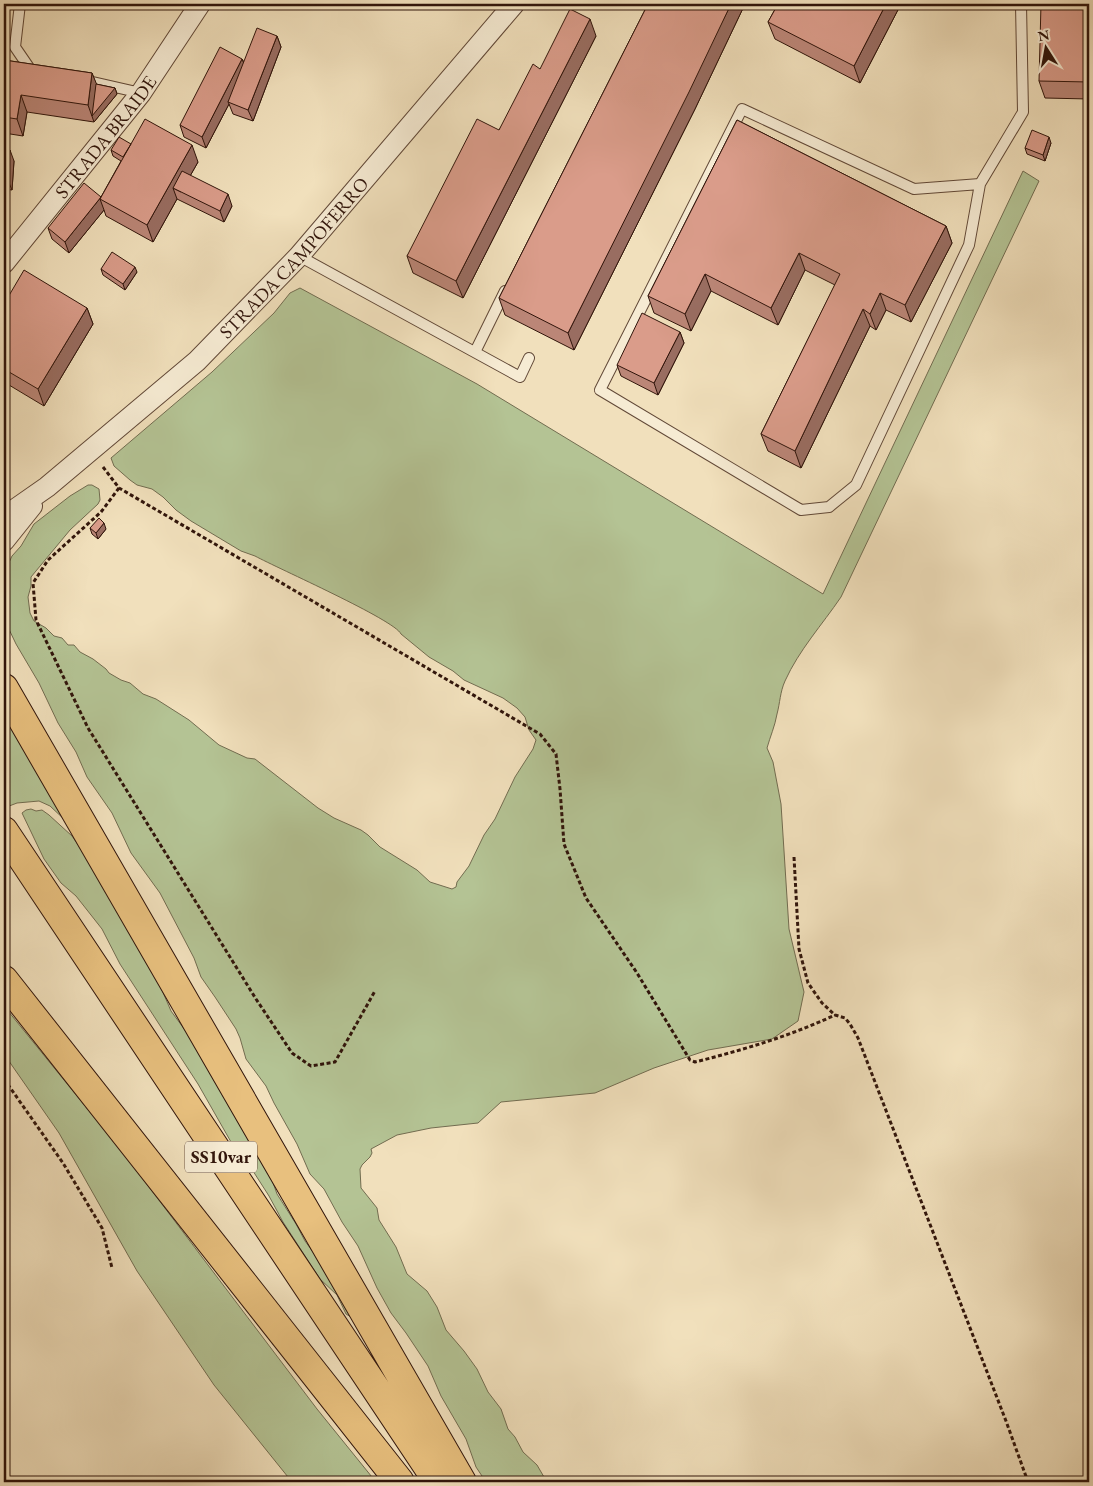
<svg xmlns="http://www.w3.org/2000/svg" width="1093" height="1486" font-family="'EB Garamond',serif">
	<rect width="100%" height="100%" fill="#f1e0bc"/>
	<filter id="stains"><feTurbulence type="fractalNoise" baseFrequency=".004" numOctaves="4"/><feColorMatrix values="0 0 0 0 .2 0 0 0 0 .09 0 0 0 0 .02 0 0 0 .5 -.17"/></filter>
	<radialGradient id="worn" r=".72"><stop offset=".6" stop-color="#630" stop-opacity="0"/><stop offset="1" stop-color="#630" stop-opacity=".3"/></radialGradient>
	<path fill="#b4c394" stroke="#726c50" d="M1023,171l16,10 -198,416c-19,28 -42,53 -56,84 -5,11 -5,22 -8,33 -2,12 -7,23 -10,34l6,14 8,42 8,125 15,63 -6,29 -26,18 -64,11 -54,18 -59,25 -94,9 -23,21 -47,5 -34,7 -26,14 1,4 -2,4 -8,8 -2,4 1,19 16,20 2,12 17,27 11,27 20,17 10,16 9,23 18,21 13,18 11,23 13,17 7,20 7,8 8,15 14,13 7,12 1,5h-59l-10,-15 -10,-28 -25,-43 -13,-30 -22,-33 -15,-20 -14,-25 -19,-42 -16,-24 -18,-33 -14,-15 -13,-30 -23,-41 -8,-17 -20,-27 -6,-21 -4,-9 -21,-32 -14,-20 -7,-19 -34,-65 -29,-40 -19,-40 -25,-36 -11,-25 -18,-29 -19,-40 -23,-39 -10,-21 -2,-8v-22l2,-24 6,-13 9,-10 13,-22 36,-28 18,-11h4l7,4 1,11 -2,4 -28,26 -39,47v9l-3,11 2,16 4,8 12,7 8,8 8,2 6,7h6l6,7 13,7 13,10 3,4 12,7 9,3 13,11 13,5 33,21 30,25 28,13 8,1 63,49 16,10 27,12 7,5 12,12 37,23 13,12 22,7 4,-2 1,-5 12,-16 15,-31 11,-16 20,-42 18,-28 3,-9 -7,-10 -4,-13 -8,-9 -14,-10 -39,-18 -11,-9 -24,-14 -28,-23c-6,-14 -124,-66 -146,-78l-14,-5 -50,-30 -15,-11 -13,-13 -11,-8 -15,-4 -7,-5 -16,-14 -3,-8 101,-86 62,-59 16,-20 10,-5 177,96 346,210z
		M4,702l62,119 -16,-15 -11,-5 -22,2 -13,5z
		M31,809l5,2 6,-1 7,5 23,21 19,27 55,90 25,58 25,34 74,129 7,20 19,30 9,17 22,30 20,34 4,12 -5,-3 -9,-19 -17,-16 -37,-57 -14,-26 -16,-25 -18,-22 -37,-65 -78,-120 -18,-35 -26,-33 -15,-13 -17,-24 -22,-46 4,-3z
		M4,1006l120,148 193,255 59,73h-84l-78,-97 -77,-114 -78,-138 -55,-79z"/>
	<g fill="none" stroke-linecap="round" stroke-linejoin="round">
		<g stroke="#614837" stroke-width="12">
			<path id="service" d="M20,4l-5,43 13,19
				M84,80l57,13
				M980,184l-66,5 -172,-80 -142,281 201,120 28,-3 27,-22 113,-240 11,-61 43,-72 -2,-108
				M299,256l221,121 9,-19
				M475,352l30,-61"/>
		</g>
		<g stroke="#614837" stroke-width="22">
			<g id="minor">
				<path id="s1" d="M4,263l137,-170 59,-89"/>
				<path id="s2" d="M4,517l43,-30 150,-126 102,-105 215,-252"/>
				<path d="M4,541l28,-35"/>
			</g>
		</g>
		<g stroke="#31150b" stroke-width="30">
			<path id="trunk" d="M4,688l458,794
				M4,831l434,651
				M4,980l396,502"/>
		</g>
		<path stroke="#31150b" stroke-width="3" stroke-dasharray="4 2.5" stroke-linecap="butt" d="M103,467l16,21 421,246 16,20 4,35 4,55 22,54 51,75 53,87 5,2c48,-12 95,-26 140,-47
			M119,488l-18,24 -53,48 -15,23 3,37 52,108 168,271 36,54 19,13 24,-4 40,-71
			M794,857l5,92 9,34 14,20 13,12 10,3 5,6 8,14 148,383 22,61
			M4,1079l59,84 39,65 10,40"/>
		<use href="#service" stroke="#f6ebd3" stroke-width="10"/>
		<use href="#minor" stroke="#f6ebd3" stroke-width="20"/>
		<use href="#trunk" stroke="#e8c07e" stroke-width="28"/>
	</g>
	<path fill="#bb8677" stroke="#31150b" d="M648,4h97l-50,105 -121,241 -69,-35 -6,-17z
		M778,4h123l-41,79 -85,-44 -7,-17z
		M1089,4v95l-44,-1 -6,-17z
		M277,36l4,11 -28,74 -20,-7 -4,-10 -23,44 -22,-11 -4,-12 62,-66 2,3z
		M596,36l-133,262 -50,-25 -6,-17 92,-126 41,-61z
		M4,60l88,13 4,11 19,4 2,6 -23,28 -67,-10 -4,24 -19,-3z
		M737,120l209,106 6,17 -41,79 -25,-12 -10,20 -6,-4 -69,142 -33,-17 -7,-17 74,-149 -30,-15 -27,55 -67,-34 -20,40 -37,-18 -6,-17z
		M1051,143l-6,18 -18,-7 -2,-6z
		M131,144l67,18 -8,14 42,30 -8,16 -47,-23 -24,43 -47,-26 -2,-6 -35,43 -17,-14 -4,-11 53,-31 20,-36 -8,-5 -2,-6z
		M4,149l10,12 -2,29 -8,-1z
		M101,269l36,3 -12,18 -22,-15z
		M4,304l83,4 6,16 -49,82 -40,-24z
		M680,332l4,11 -26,52 -37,-19 -4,-11z
		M90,528l16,1 -8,10 -6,-5z"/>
	<path fill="#996d61" stroke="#31150b" d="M731,4h14l-50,105 -121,241 -6,-17z
		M886,4h15l-41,79 -6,-17z
		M590,19l6,17 -133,262 -7,-17z
		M277,36l4,11 -28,74 -5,-11z
		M242,59l5,12 -19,31 1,2 -23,44 -4,-11z
		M92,73l7,17 16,-2 2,6 -23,28 -6,-17z
		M21,95l6,17 -4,24 -6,-17z
		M1049,137l2,6 -6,18 -2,-6z
		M192,145l6,17 -17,30 -8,-4 4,11 -24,43 -6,-17z
		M10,150l4,11 -2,29 -5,-12z
		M228,194l4,12 -8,16 -4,-11z
		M101,197l-1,2 4,11 -35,43 -4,-11z
		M946,226l6,17 -41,79 -6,-17z
		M799,253l6,17 -27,55 -7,-17z
		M135,267l2,5 -12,18 -2,-6z
		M705,274l6,17 -20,40 -6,-17z
		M880,293l6,17 -10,20 -6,-16z
		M87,308l6,16 -49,82 -6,-17z
		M863,309l7,17 -69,142 -6,-17z
		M680,332l4,11 -26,52 -4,-12z
		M104,523l2,6 -8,10 -2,-6z"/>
	<path fill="#da9c8a" stroke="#31150b" d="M648,4h83l-42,88 -121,241 -69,-35z
		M778,4h108l-32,62 -86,-44z
		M1041,4h48v78l-50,-1z
		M570,9l20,10 -134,262 -49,-25 70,-137 22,11 34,-66 7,5z
		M257,28l20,8 -29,74 -20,-8z
		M220,47l22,12 -40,78 -22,-12z
		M4,60l88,13 -4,32 -67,-10 -4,24 -13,-2z
		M96,84l19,4 -23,28z
		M145,119l47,26 -45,80 -47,-26z
		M737,120l209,106 -41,79 -25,-12 -10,21 -7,-5 -68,142 -34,-17 79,-160 -41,-21 -28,55 -66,-34 -20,40 -37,-18z
		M1032,130l17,7 -6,18 -18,-7z
		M119,137l12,7 -8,13 -12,-7z
		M4,149l6,1 -3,28h-3z
		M182,171l46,23 -8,17 -47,-23z
		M84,183l17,14 -36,45 -17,-14z
		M112,252l23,15 -12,17 -22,-15z
		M24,270l63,38 -49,81 -34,-20v-65z
		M642,313l38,19 -26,51 -37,-18z
		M99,518l5,5 -8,10 -6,-5z"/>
	<g text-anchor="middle" stroke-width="4" stroke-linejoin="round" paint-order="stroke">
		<rect fill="#f6ebd3" stroke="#6c5547" stroke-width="1" x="185" y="1141.5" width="72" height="31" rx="4"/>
		<g font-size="18" font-weight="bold" fill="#31150b">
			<text x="221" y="1163">SS10var</text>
		</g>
		<g font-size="19" fill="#31150b" stroke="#f6ebd3">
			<text dy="7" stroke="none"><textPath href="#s1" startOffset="162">STRADA BRAIDE</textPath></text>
			<text dy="7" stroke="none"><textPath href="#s2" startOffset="390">STRADA CAMPOFERRO</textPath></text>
		</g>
	</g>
	<rect width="1093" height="1486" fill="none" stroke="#f1e0bc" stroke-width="20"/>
	<rect x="5" y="5" width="1083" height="1476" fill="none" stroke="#31150b" stroke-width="2.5"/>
	<rect x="10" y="10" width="1073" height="1466" fill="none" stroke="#31150b"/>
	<g transform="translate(1046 48) rotate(349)" stroke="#f6ebd3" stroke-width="4" paint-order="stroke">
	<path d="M0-4L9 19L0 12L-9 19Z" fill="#31150b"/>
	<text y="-8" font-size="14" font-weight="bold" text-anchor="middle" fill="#31150b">N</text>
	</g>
	<rect width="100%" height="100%" filter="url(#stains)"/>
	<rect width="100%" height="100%" fill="url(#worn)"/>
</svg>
